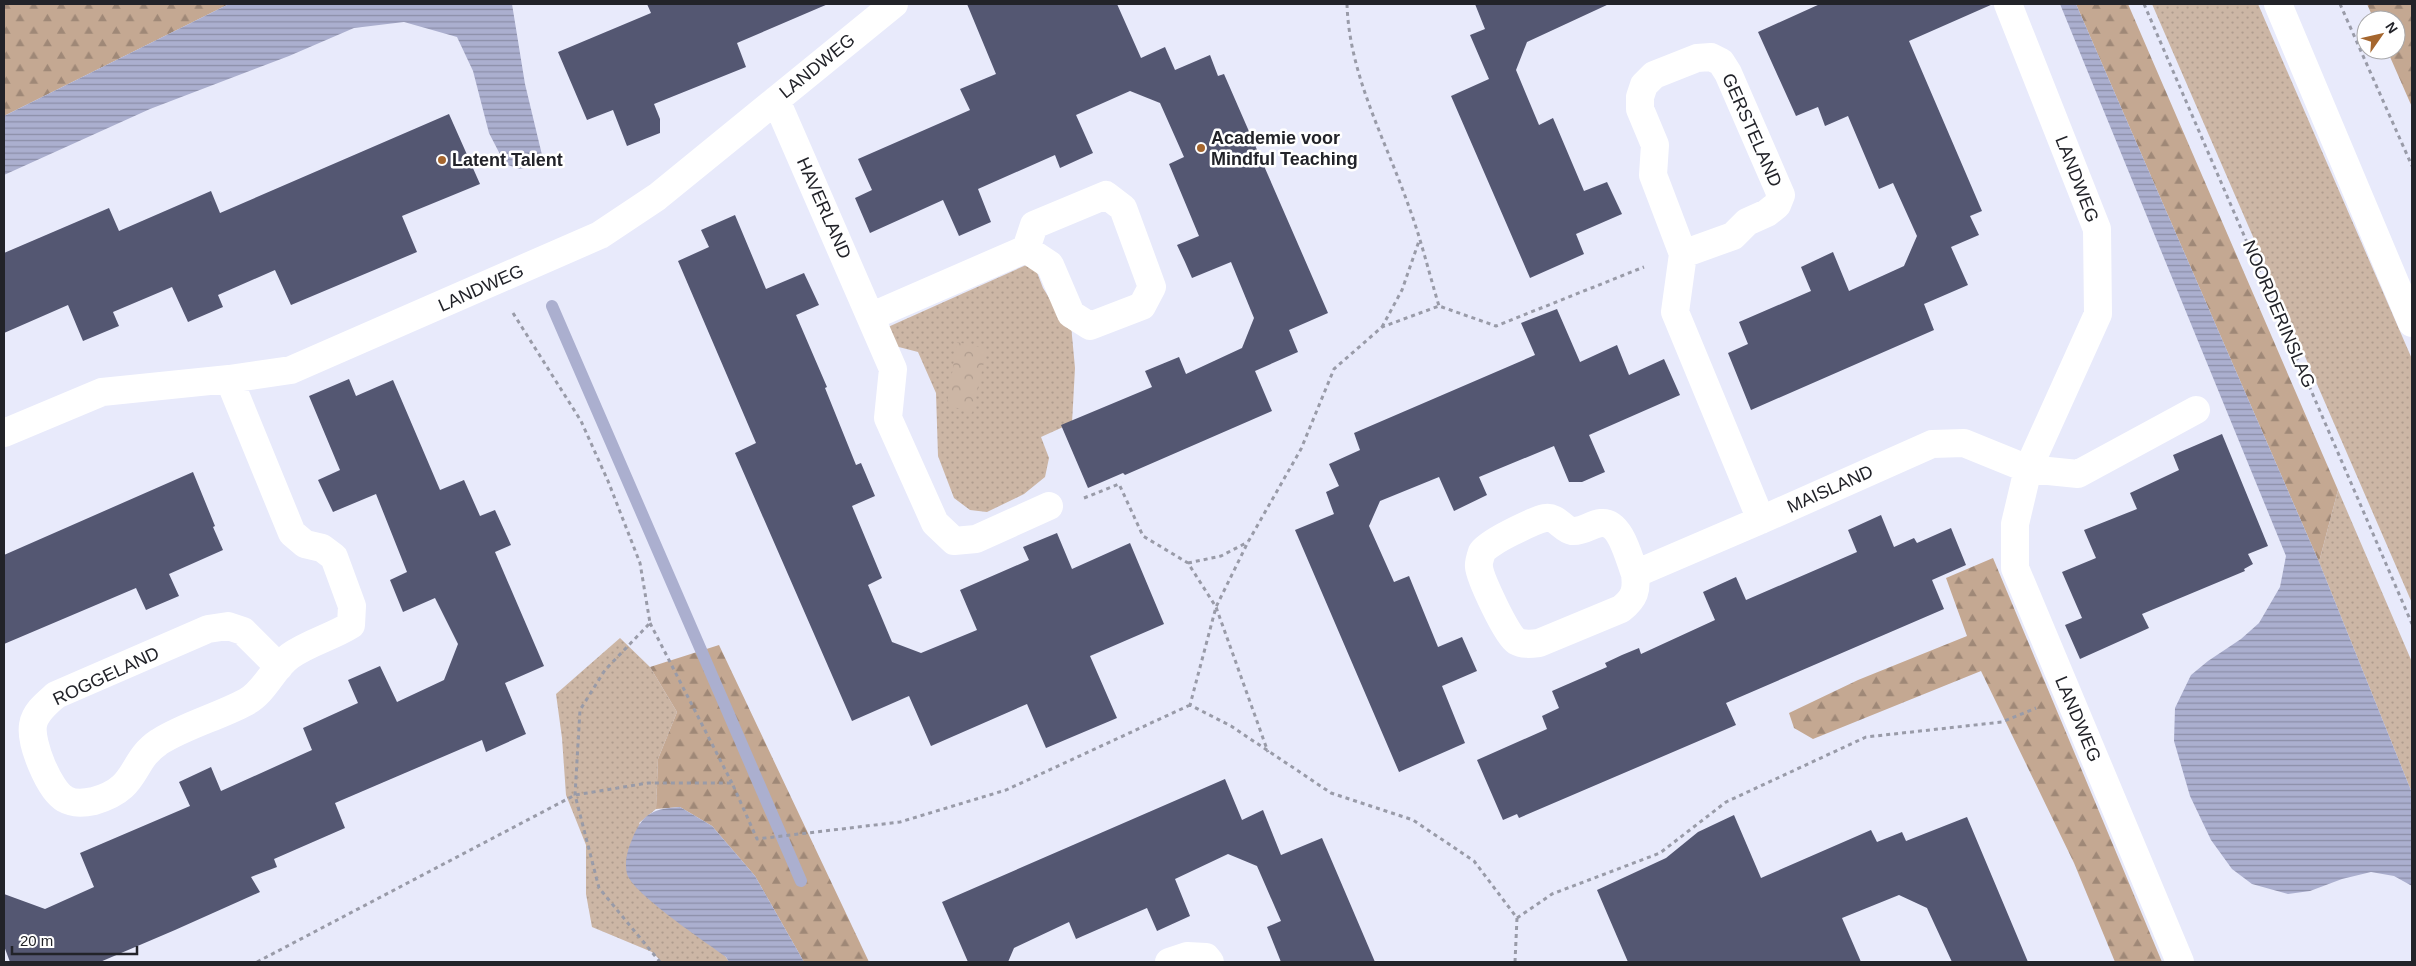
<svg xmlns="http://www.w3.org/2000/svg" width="2416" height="966" font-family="Arial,sans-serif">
	<defs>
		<pattern id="grass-dots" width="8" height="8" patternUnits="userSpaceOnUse" patternTransform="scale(1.25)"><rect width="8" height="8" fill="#ccb6a5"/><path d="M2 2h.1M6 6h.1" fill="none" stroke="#af9c8e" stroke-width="1.8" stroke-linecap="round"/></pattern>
		<pattern id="forest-firs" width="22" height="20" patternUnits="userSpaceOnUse" patternTransform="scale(1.25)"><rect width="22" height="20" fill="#c4a892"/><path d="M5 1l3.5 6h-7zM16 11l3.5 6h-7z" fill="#9f8877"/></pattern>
		<pattern id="park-crowns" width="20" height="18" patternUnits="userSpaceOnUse" patternTransform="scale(1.25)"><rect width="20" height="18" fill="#ccb6a5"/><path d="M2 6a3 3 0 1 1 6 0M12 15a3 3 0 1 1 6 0" fill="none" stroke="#af9c8e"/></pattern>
		<pattern id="water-rules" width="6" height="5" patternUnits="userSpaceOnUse" patternTransform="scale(1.25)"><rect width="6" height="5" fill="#abafcf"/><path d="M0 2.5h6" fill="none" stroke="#8b8ea8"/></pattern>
	</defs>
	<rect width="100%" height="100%" fill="#e8eafb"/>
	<path fill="url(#grass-dots)" d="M2152,4h106l154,355v244z
		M1033,262l10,26 22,35 6,2 4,43 -3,55 -31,14 8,21 -4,19 -21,17 -37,18 -17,-2 -16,-12 -16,-42 -2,-63 -18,-41 -23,-6 -7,-19z
		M2338,490l74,172v131l-93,-231z
		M620,638l30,29 27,45 -19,47 -2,50 -17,14 90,139h-67l-10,-10 -60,-25 -6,-33v-49l-20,-50 -4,-57 -6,-44z"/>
	<path fill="url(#forest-firs)" d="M4,4h225l-225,112z
		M2076,4h52l210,486 -19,72z
		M2367,4h45v103l-25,-57h9v-30h-22z
		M1993,558l169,404h-47l-41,-99 -93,-192 -168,68 -19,-11 -5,-15 69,-33 109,-44 -21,-58z
		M719,645l150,317h-65l-49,-86 -43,-50 -32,-19 -24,2 2,-50 19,-47 -27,-45z"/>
	<path fill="url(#park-crowns)" d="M957,342l30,7 -15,64 -25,-8z"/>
	<path fill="url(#water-rules)" d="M229,4h283l13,80 17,71 -3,11 -20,3 -14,-5 -16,-31 -16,-62 -16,-34 -53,-15 -50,6 -65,28 -139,53 -146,66v-59z
		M2060,4h16l243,558 93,231v93l-18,-10 -23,-4 -29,7 -32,12 -22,3 -36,-10 -20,-15 -21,-29 -21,-44 -16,-55 1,-33 16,-33 17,-14 33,-22 18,-16 21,-36 6,-31z
		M680,807l32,19 43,50 49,86h-75l-3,-5c-19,-14 -93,-63 -99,-83 -3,-14 1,-25 6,-37 11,-25 21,-28 47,-30z"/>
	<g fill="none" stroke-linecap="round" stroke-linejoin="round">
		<path stroke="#abafcf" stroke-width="12" d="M552,306l249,575"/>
	</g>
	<path fill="#545772" d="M647,4h181l-91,39 9,24 -92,37 6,15v14l-33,13 -14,-36 -26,10 -29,-68 93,-39z
		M967,4h150l24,54 24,-11 10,23 35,-15 8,21 6,-2 104,239 -39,17 9,22 -43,19 17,40 -147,64 -2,-2 -35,15 -27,-63 91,-38 -7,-16 34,-14 7,17 56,-26 12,-30 -23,-56 -39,16 -7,-16 -8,-17 22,-9 -30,-72 15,-7 -24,-54 -30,-12 -54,24 17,38 -33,15 -5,-13 -77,34 13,33 -32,14 -16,-36 -73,33 -15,-35 17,-8 -14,-31 112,-49 -10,-21 36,-15z
		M1475,4h134l-82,38 -11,28 23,55 14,-7 31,73 23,-9 15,32 -46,20 8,20 -54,24 -79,-182 38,-17 -19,-44 15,-6z
		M1820,4h173l-84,37 73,170 -12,5 9,19 -28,12 17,38 -44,19 10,26 -183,80 -23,-57 20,-9 -9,-22 72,-31 -10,-24 32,-15 16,39 55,-25 13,-30 -24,-53 -14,6 -31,-73 -23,10 -7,-19 -22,9 -38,-84z
		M449,114l31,70 -78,32 15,36 -126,53 -16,-35 -57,25 5,12 -35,15 -16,-35 -59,25 6,14 -36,15 -15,-36 -64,28v-80l105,-45 10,23 92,-40 9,22z
		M735,215l31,74 38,-16 15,32 -23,10 31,72 -2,1 31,77 5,-2 14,33 -23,10 30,72 -14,7 24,57 29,11 56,-23 -17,-40 69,-30 -6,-13 34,-14 15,36 58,-26 34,81 -74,32 27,62 -71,30 -19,-44 -96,42 -22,-50 -57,25 -117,-268 21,-10 -78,-182 31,-14 -8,-17z
		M1557,309l23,53 37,-17 12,30 35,-16 16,36 -91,40 16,37 -23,10h-13l-15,-36 -75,31 8,18 -33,16 -15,-34 -59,24 -11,25 25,56 15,-6 29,71 24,-10 15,34 -35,15 23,57 -66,29 -104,-242 39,-16 -8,-22 13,-6 -10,-22 31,-14 -6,-17 181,-78 -14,-32z
		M349,379l7,17 37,-16 47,110 24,-10 16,36 15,-6 16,35 -16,7 49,114 -39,17 21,51 -40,18 -4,-12 -147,63 10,25 -71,31 3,8 -26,10 9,15 -85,38 -75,32h-90l-6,-16v-52l41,15 49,-22 -14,-34 110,-47 -11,-24 32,-15 10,24 91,-41 -9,-22 55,-25 -10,-23 32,-14 17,36 47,-22 14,-36 -23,-46 -32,14 -13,-32 17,-8 -31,-78 -43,18 -15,-32 22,-10 -31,-74z
		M2222,434l46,112 -20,8 5,10 -9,5 1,2 -103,43 7,14 -69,31 -15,-34 17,-7 -20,-46 34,-14 -12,-28 53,-21 -7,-16 49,-23 -6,-15z
		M193,472l22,54 -2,1 10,23 -54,24 10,22 -33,14 -10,-22 -132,56v-89z
		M1881,515l13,32 20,-9 3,5 34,-15 15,37 -34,15 12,29 -218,94 10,22 -217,93 -2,-4 -14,6 -26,-60 70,-31 -5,-13 17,-8 -7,-17 55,-24 -2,-4 17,-8 17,-7 2,6 74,-34 -12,-28 33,-15 10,23 111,-48 -9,-22z
		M1225,779l17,41 21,-10 18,45 41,-17 53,124h-94l-14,-35 14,-6 -24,-55 -29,-12 -53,25 15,37 -33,15 -10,-23 -71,31 -7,-17 -55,26 -6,14h-40l-26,-60z
		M1734,815l27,63 110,-48 6,12 25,-10 4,9 61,-24 61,145h-76l-25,-54 -28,-13 -57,23 19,44h-233l-31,-72 69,-32 32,-26z"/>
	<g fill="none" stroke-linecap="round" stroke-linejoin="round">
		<path stroke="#999ba8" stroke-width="3" stroke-dasharray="4 4" stroke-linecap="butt" d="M1347,4c2,71 39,137 62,203 12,32 20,66 30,99
			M2144,4l268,620
			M2340,4l72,162
			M513,313l68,108 27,60 32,82 10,60 -45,47 -25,40 -5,85 24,93 61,74
			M1382,327l20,-37 17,-49
			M1084,498l35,-14 24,52 45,27 28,44 52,145
			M1188,563l33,-7 27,-14
			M650,623l82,160
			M1517,918l35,-24 108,-41 66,-51 140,-65 136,-15 34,-14
			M257,962l318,-167 73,-12h84l25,56 143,-17 106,-32 184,-85
			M1515,962l2,-44 -43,-57 -61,-41 -82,-27 -100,-67 -41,-21 26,-98 32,-65 53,-93 33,-80 48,-42 57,-21 57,20 148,-59"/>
		<path stroke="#fff" stroke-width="28" d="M2008,4l89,225 1,85 -70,155 -13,55v44l165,394
			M776,100l117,269 -5,49 47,105 19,18 22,-2 73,-33
			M1683,254l50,-18 14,-14 20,-9 10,-8 4,-10 -53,-122 -7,-11 -10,-5 -14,1 -43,17 -10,10 -4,12v12l15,36 -2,30 30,79 -8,58 86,208
			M872,316l154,-67 8,-24 72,-30 17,13 29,79 -10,19 -52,20 -19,-12 -21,-49 -24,-16
			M229,379l63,154 13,11 17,4 12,9 18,49 -1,19c-19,12 -43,18 -61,31 -17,12 -25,36 -44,46 -28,15 -60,23 -87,40 -30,20 -19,46 -65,59 -9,2 -21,3 -29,-2 -16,-9 -35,-56 -32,-74 2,-13 14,-22 23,-30l152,-66 20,-3 15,5 36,36
			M4,433l98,-41 127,-13 62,-9 309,-135 57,-38 237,-193
			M1635,574c-6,-15 -14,-53 -34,-51 -10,1 -17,9 -29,8 -10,-2 -15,-15 -27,-13 -10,2 -59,25 -63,34 -1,3 -4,11 -3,15 1,11 28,69 37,74 7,4 15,3 23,2l82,-34c14,-11 16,-19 14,-35l126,-54 171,-76 32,-1 64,26 50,5 118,-64
			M1169,962l18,-6 19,1 4,5"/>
		<path stroke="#fff" stroke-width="28" d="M2278,4l134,319"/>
	</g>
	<g fill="#a5662e" stroke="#fff" stroke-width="2">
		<circle cx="1201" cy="148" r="5"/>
		<circle cx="442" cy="160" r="5"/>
	</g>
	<g text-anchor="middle" stroke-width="5" stroke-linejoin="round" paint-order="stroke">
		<g font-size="18" fill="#222329" stroke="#fff">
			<text transform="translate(817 66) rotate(-39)" y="6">LANDWEG</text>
			<text transform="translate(1752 130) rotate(66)" y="6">GERSTELAND</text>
			<text transform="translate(2077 179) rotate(69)" y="6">LANDWEG</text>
			<text transform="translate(824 208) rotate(66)" y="6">HAVERLAND</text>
			<text transform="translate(481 288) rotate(-24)" y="6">LANDWEG</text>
			<text transform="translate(2279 314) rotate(67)" y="6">NOORDERINSLAG</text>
			<text transform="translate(1830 489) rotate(-24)" y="6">MAISLAND</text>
			<text transform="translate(106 676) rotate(-25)" y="6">ROGGELAND</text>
			<text transform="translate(2078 719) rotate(67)" y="6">LANDWEG</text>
		</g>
		<g font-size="18" font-weight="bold" fill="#222329" stroke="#fff" text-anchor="start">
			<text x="1211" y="144">Academie voor<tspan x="1211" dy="21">Mindful Teaching</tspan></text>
			<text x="452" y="166">Latent Talent</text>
		</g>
	</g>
	<rect width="2416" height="966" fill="none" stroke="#222329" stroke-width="10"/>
	<g transform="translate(2381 35) rotate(56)"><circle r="24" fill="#ffffff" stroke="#a7a7a9"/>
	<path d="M0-4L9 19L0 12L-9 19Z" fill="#a5662e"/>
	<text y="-8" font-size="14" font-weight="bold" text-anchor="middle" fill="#222329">N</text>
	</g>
	<path d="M12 946v8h125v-8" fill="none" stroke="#222329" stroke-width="2.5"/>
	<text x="20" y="946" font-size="15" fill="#222329" stroke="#ffffff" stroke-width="4" paint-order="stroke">20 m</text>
</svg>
